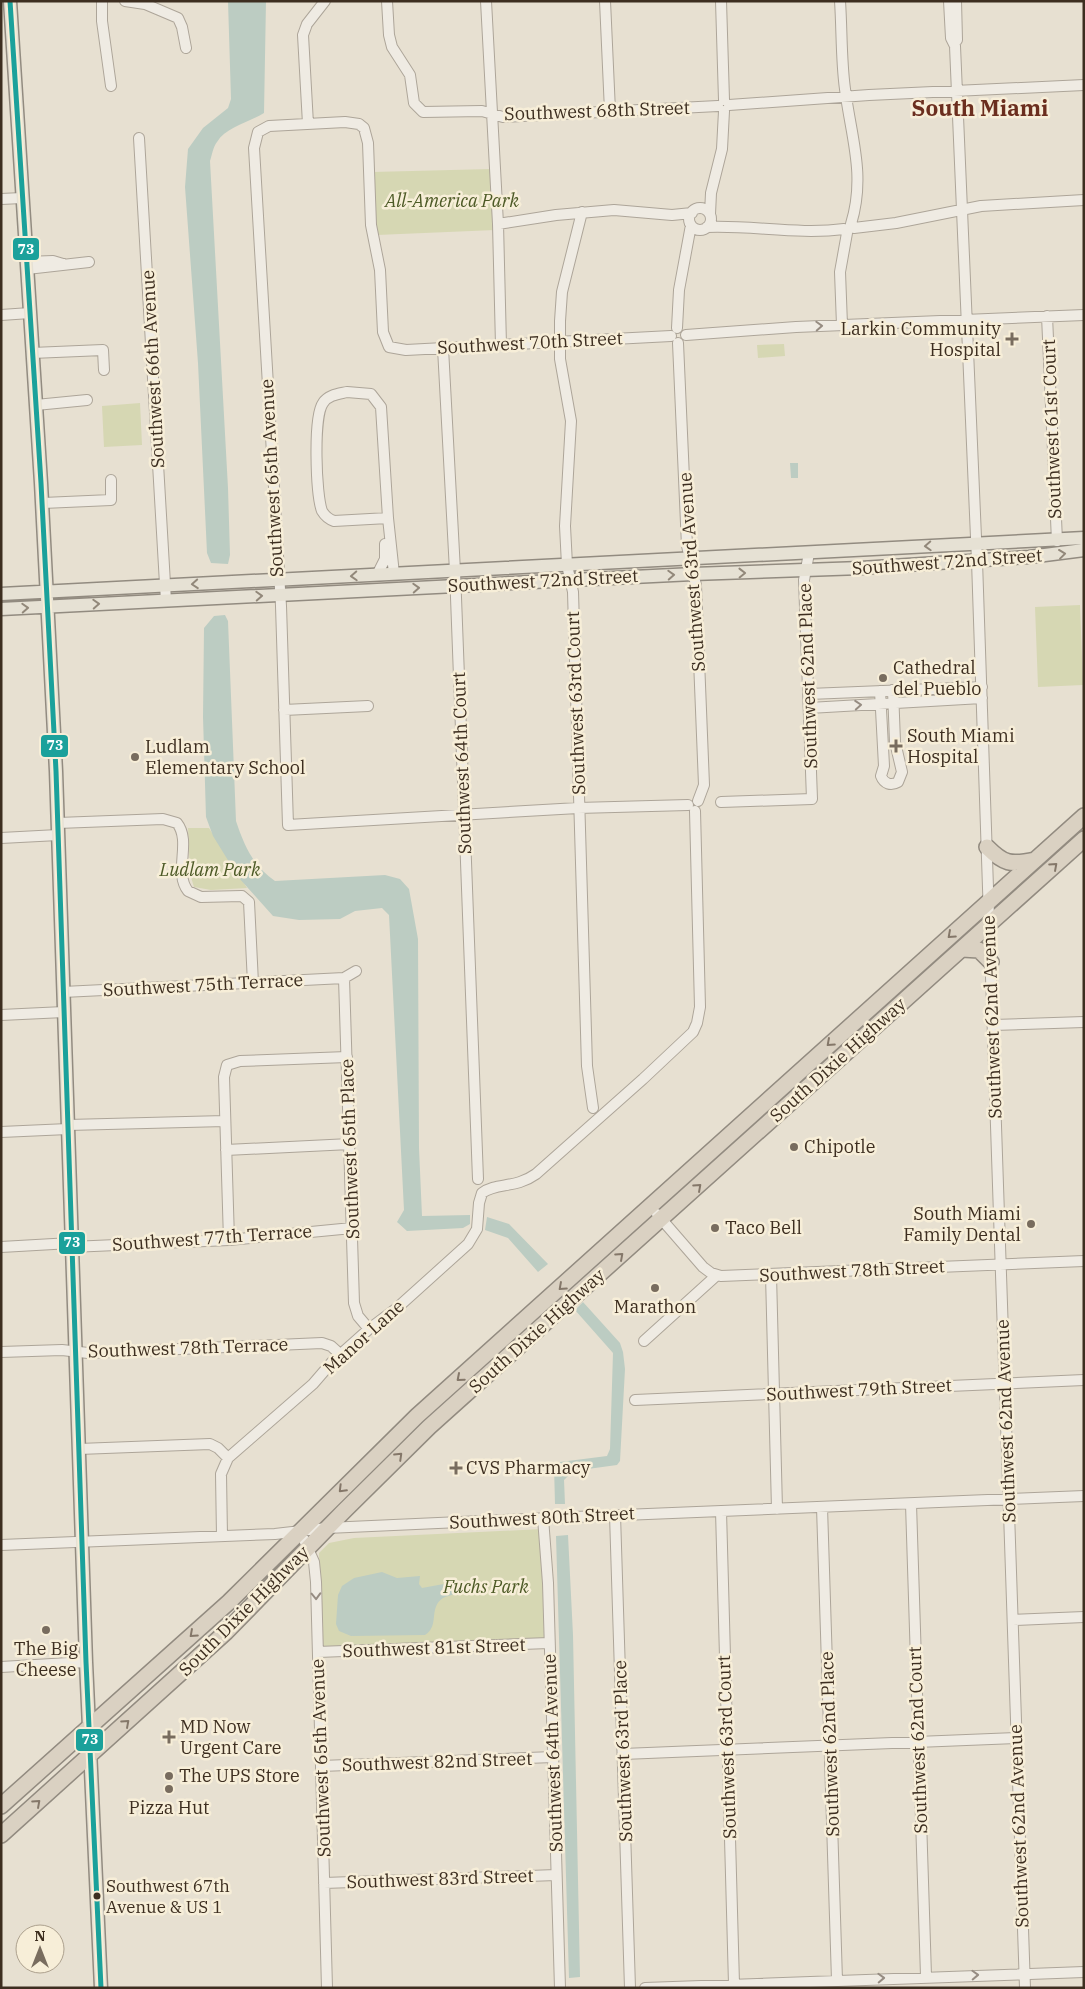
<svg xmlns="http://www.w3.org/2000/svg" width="1085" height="1989" font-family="'IBM Plex Serif',serif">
	<rect width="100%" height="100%" fill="#e7e0d1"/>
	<path fill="#d6d7b3" d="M491,169l4,61 -118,5 -5,-63z
		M784,344l1,12 -27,2 -1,-13z
		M140,403l2,42 -38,2 -2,-41z
		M1080,605l3,80 -45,2 -3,-80z
		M188,828h21l38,60 -36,2 -17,-3 -4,-13z
		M542,1529l2,110 -223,9 -2,-95 10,-10 25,-5z"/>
	<path fill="#bcccc2" d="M228,1h38l-2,112c-14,9 -38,14 -47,29 -4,5 -5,13 -7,19l18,327 2,67 -2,9 -17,-1 -4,-10 -9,-190 -13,-176 3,-38 15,-21 25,-20 3,-9z
		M790,463h8v15h-7z
		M225,615l3,6 8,200c8,24 17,45 39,60l110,-6 15,4 9,10 9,50 1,209 3,68 48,-1v9l-7,4 -56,3 -10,-9 7,-12 -15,-295 -7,-7 -27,3 -15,8 -41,1 -26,-4 -34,-38 -26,-42 -7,-19 -3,-100 1,-89 10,-12z
		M487,1217l22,7 39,40 -10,8 -30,-34 -23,-8z
		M583,1302l37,41 3,9 2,17 -5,92 -3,4 -44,6 -9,9 1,24h-10l-1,-38 6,-4 47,-6 3,-7 3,-96 -38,-43z
		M568,1535l5,100 7,342 -11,1 -13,-442z
		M382,1572l15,6 23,-2 -1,8 3,4 27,-5 5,2 1,9c-3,1 -9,2 -12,4 -15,10 -3,28 -18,37l-74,1 -12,-5 -3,-7 2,-29 4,-9 12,-8z"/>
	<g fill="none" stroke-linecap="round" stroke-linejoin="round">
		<g stroke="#ada599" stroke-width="12">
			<path id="minor" d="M102,1v20l9,65
				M125,1l20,3 33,14 4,9 4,21
				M387,1l2,34 3,12 18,28 4,28 9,9 59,-1 21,6 215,-11
				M486,1l12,223 3,121
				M605,1l5,110
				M721,1l3,99
				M840,1c2,29 1,59 5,88 6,48 21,86 6,135
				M949,1l2,37 4,8 22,515 48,1427
				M956,1l1,39
				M729,105l140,-10 215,-10
				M308,124l-5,-89 4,-11 18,-23
				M139,138l27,463
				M1,199l21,-1
				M689 219a11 11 0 1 1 22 0a11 11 0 1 1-22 0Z
				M582,212l-20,80 -2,29v38l11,62 -6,105 2,39 6,27 14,474 6,42
				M710,214l1,-21 11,-44 2,-38
				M498,224l58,-9 58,-5 58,5 20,-2
				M707,227c45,-2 91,8 137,2
				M854,228l42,-5 85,-17 103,-6
				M26,262l27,-1 10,3
				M27,269l62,-7
				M1,315l29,-2
				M1047,316l10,225
				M842,325l-2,-53 7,-39
				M677,328l2,-38 12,-65
				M686,335l110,-8 288,-12
				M671,336l-265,14 -17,-3 -6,-15 -3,-62 -9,-45 -3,-82 -4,-15 -5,-4 -14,-2 -76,4 -11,6 -4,16 27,458 7,219 290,-17 110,-3
				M678,343l9,203 9,39 8,200 -6,16
				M443,348l12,223 23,608
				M32,353l71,-3 1,20
				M347,392l24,2 10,13 7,111 -54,3c-6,-2 -9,-5 -12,-10 -6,-16 -9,-94 1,-108 5,-8 15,-9 24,-11z
				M36,405l51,-5
				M43,503l68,-3v-20
				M388,518l6,56
				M377,575l8,-16v-15
				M880,691l4,75 -3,10c3,8 10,10 17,6l4,-10 -7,-30 -2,-52
				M809,694l173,-7
				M809,708l173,-10
				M284,710l84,-4
				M721,802l91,-3 -8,-219 5,-27
				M58,823l105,-4 14,4c15,19 -4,49 11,68l13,6 41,-1 7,6 4,81
				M1,838l57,-3
				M344,978l10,325 4,13 11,13
				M63,992l281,-14 12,-7
				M1,1015l63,-3
				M993,1025l91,-3
				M68,1125l157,-4
				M1,1132l67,-3
				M226,1150l124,-6
				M657,1214l46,53 8,6 10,3 363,-15
				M229,1240l-5,-163 3,-12 13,-4 107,-4
				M1,1247l70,-4
				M71,1247l158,-7 123,-12
				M771,1275l6,234
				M644,1341l73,-66
				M1,1352l61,-2 26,3 234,-10 9,3 10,9
				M635,1400l449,-20
				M79,1449l131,-5 8,4 10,10
				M911,1504l15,472
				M822,1507l15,473
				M721,1511l13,473
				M615,1515l15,473
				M543,1518l5,65 12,405
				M300,1531l14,31 2,20 11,406
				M222,1536l-1,-62 7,-16 85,-74 19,-22 37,-33 28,-21 71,-64 9,-15 2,-26 3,-10c15,-11 33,-4 54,-19l107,-95 50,-47 4,-9 3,-16 -5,-196
				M1,1545l274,-11 52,-6 223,-10 534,-22
				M1013,1620l71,-3
				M318,1652l231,-9
				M1,1667l85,-5
				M623,1754l393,-16
				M321,1766l232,-9
				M324,1883l232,-8
				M645,1988l439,-16"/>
		</g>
		<g stroke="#928b80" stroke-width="15">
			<path id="major" d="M10,1l31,482 15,288 30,891 15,326
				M1,594l1083,-56
				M1,609l692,-35 168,-6 168,-11 55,-7"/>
		</g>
		<g stroke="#928b80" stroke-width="18">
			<path id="highway" d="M987,847c17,17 23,18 48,13
				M962,949l17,1 12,12
				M1,1806l228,-204 188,-186 667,-600
				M1,1835l225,-203 118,-121 85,-84 655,-588"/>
		</g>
		<use href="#minor" stroke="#efebe3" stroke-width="10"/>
		<use href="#major" stroke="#e6e1d4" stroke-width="12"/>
		<use href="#highway" stroke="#dad1c2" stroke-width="15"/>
		<g stroke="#f7eed8" stroke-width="9">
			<path id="bus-1" d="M10,1l31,482 15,288 30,891 15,326"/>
		</g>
		<use href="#bus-1" stroke="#1ba19b" stroke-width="5"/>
	</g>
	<defs><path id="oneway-chevron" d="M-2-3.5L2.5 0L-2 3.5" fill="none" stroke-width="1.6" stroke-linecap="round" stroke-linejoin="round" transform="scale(1.25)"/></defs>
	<g stroke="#968c82">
		<use href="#oneway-chevron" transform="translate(819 326) rotate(-3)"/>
		<use href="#oneway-chevron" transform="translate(858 705) rotate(-4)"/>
		<use href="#oneway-chevron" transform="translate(316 1596) rotate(88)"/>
		<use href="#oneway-chevron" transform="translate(975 1975) rotate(-2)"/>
		<use href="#oneway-chevron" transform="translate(881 1978) rotate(-2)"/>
	</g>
	<g stroke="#92887a">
		<use href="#oneway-chevron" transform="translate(928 546) rotate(177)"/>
		<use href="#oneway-chevron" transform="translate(1062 554) rotate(-7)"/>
		<use href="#oneway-chevron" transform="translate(742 573) rotate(-1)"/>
		<use href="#oneway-chevron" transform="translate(671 575) rotate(-3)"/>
		<use href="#oneway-chevron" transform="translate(354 576) rotate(177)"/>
		<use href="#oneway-chevron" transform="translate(195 584) rotate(176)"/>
		<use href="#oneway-chevron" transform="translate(416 588) rotate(-3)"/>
		<use href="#oneway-chevron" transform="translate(259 596) rotate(-3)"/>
		<use href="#oneway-chevron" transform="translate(96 604) rotate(-3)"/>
		<use href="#oneway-chevron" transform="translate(25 608) rotate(-3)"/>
	</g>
	<g stroke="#847769">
		<use href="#oneway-chevron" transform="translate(1054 866) rotate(-42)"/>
		<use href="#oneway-chevron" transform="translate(951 935) rotate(138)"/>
		<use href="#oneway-chevron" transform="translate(830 1043) rotate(138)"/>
		<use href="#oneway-chevron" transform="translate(698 1187) rotate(-42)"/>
		<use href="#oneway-chevron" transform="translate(620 1256) rotate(-42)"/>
		<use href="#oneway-chevron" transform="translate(562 1287) rotate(138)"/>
		<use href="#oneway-chevron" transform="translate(460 1378) rotate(139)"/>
		<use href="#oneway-chevron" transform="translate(399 1456) rotate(-44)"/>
		<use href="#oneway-chevron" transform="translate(342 1489) rotate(135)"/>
		<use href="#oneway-chevron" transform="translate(193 1634) rotate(138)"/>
		<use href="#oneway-chevron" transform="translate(126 1723) rotate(-42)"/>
		<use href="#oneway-chevron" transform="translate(37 1803) rotate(-42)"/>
	</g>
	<g fill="#786c5e" stroke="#f7eed8" stroke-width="2">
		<path d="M1009.5 331.5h5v5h5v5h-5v5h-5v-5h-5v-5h5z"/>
		<circle cx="883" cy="678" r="5"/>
		<path d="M893.5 738.5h5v5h5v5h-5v5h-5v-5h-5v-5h5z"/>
		<circle cx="135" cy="757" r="5"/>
		<circle cx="794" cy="1147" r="5"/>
		<circle cx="1031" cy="1224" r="5"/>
		<circle cx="715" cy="1228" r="5"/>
		<circle cx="655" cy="1288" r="5"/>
		<path d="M453.5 1460.5h5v5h5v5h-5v5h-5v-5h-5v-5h5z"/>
		<circle cx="46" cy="1630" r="5"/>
		<path d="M166.5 1729.5h5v5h5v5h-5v5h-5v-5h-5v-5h5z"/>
		<circle cx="169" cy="1776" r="5"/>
		<circle cx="169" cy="1789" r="5"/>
	</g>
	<circle fill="#3d2e20" stroke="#f7eed8" stroke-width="2" cx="97" cy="1896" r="4.5"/>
	<g text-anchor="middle" stroke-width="5" stroke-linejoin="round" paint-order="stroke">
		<g font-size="17" fill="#3d2e20" stroke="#f7eed8" text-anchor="start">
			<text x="106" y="1892">Southwest 67th<tspan x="106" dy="21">Avenue &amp; US 1</tspan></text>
		</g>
		<g font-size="18" fill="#3d2e20" stroke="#f7eed8">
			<text transform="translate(597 111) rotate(-2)" y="6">Southwest 68th Street</text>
			<text transform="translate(530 343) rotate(-3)" y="6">Southwest 70th Street</text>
			<text transform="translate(153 369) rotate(-93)" y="6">Southwest 66th Avenue</text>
			<text transform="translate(1052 429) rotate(-92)" y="6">Southwest 61st Court</text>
			<text transform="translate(272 478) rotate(-93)" y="6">Southwest 65th Avenue</text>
			<text transform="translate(947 562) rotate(-4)" y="6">Southwest 72nd Street</text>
			<text transform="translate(692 572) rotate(-94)" y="6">Southwest 63rd Avenue</text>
			<text transform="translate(543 581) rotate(-3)" y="6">Southwest 72nd Street</text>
			<text transform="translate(808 676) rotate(-92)" y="6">Southwest 62nd Place</text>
			<text transform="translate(576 703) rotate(-92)" y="6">Southwest 63rd Court</text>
			<text transform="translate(462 763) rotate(-92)" y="6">Southwest 64th Court</text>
			<text transform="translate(203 985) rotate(-3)" y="6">Southwest 75th Terrace</text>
			<text transform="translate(992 1017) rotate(-92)" y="6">Southwest 62nd Avenue</text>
			<text transform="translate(838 1060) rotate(-42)" y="6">South Dixie Highway</text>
			<text transform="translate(350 1149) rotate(-92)" y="6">Southwest 65th Place</text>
			<text transform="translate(212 1238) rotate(-4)" y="6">Southwest 77th Terrace</text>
			<text transform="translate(852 1271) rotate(-3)" y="6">Southwest 78th Street</text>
			<text transform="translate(537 1331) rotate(-42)" y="6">South Dixie Highway</text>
			<text transform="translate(364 1337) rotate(-42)" y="6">Manor Lane</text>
			<text transform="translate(188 1348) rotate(-2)" y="6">Southwest 78th Terrace</text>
			<text transform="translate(859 1390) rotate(-3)" y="6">Southwest 79th Street</text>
			<text transform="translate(1006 1421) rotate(-92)" y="6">Southwest 62nd Avenue</text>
			<text transform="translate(542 1518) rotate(-3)" y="6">Southwest 80th Street</text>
			<text transform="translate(244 1611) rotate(-45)" y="6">South Dixie Highway</text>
			<text transform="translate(434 1648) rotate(-2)" y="6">Southwest 81st Street</text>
			<text transform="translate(918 1740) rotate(-92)" y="6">Southwest 62nd Court</text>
			<text transform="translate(830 1744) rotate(-92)" y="6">Southwest 62nd Place</text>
			<text transform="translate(727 1747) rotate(-92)" y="6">Southwest 63rd Court</text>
			<text transform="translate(623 1751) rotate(-92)" y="6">Southwest 63rd Place</text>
			<text transform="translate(553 1753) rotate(-92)" y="6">Southwest 64th Avenue</text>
			<text transform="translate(321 1758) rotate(-92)" y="6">Southwest 65th Avenue</text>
			<text transform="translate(437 1762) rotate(-2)" y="6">Southwest 82nd Street</text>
			<text transform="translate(1019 1826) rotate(-92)" y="6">Southwest 62nd Avenue</text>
			<text transform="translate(440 1879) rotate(-2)" y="6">Southwest 83rd Street</text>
		</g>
		<g font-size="18" font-style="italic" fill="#4d5a26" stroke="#f7eed8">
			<text x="452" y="207">All-America Park</text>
			<text x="210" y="876">Ludlam Park</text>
			<text x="486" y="1593">Fuchs Park</text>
		</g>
		<g font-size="18" fill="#3d2e20" stroke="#f7eed8" text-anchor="start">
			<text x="1001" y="335" text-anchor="end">Larkin Community<tspan x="1001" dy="21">Hospital</tspan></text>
			<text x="893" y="674">Cathedral<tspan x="893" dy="21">del Pueblo</tspan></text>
			<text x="907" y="742">South Miami<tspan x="907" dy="21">Hospital</tspan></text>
			<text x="145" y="753">Ludlam<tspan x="145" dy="21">Elementary School</tspan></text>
			<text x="804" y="1153">Chipotle</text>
			<text x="1021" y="1220" text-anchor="end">South Miami<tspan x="1021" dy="21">Family Dental</tspan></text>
			<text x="725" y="1234">Taco Bell</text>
			<text x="655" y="1313" text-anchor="middle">Marathon</text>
			<text x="466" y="1474">CVS Pharmacy</text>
			<text x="46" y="1655" text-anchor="middle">The Big<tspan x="46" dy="21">Cheese</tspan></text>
			<text x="180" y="1733">MD Now<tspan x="180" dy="21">Urgent Care</tspan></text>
			<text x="179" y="1782">The UPS Store</text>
			<text x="169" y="1814" text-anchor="middle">Pizza Hut</text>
		</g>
		<g font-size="22" font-weight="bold" fill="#6b2e1e" stroke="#f7eed8">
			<text x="980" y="116">South Miami</text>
		</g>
	</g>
	<g stroke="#f7eed8" stroke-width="2">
		<rect x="12" y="237" width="28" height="24" rx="5" fill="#1ba19b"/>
		<rect x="40" y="734" width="29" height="24" rx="5" fill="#1ba19b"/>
		<rect x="58" y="1231" width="28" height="24" rx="5" fill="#1ba19b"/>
		<rect x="75" y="1728" width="29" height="24" rx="5" fill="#1ba19b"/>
	</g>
	<g font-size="14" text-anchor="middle" font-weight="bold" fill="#fff">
		<text x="26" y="254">73</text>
		<text x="55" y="750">73</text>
		<text x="72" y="1247">73</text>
		<text x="90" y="1744">73</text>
	</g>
	<rect width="1085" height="1989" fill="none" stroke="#3d2e20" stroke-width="5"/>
	<g transform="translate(40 1949)"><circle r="24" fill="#f7eed8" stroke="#ada18e"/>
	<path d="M0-4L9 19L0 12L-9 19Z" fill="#786c5e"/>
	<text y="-8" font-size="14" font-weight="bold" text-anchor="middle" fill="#3d2e20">N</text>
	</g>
</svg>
